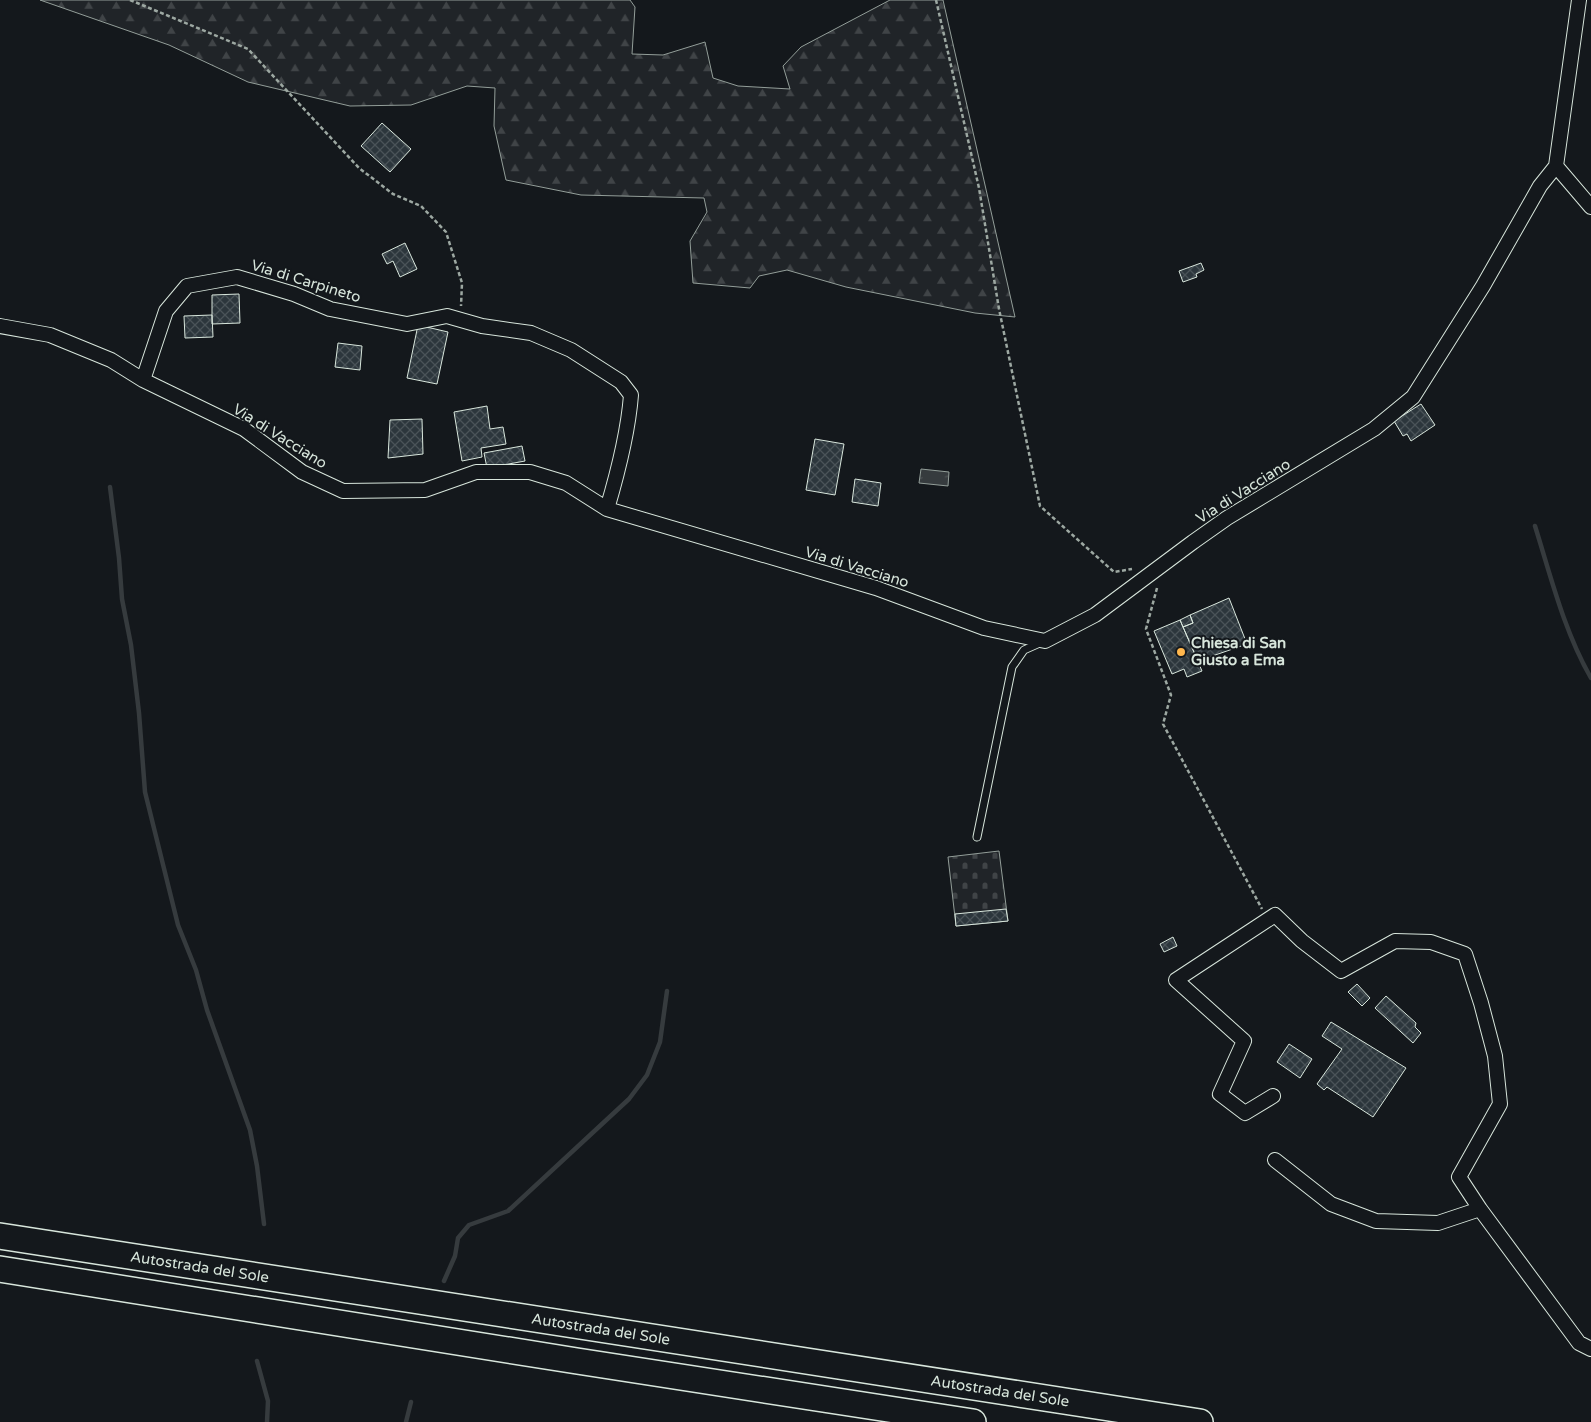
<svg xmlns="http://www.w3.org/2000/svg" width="1591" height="1422" font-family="'Varela Round',sans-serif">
	<defs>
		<pattern id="forest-firs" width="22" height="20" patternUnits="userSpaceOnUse" patternTransform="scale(1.25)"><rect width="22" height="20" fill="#202428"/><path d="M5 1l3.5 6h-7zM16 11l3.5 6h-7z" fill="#404447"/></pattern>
		<pattern id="cemetery-stones" width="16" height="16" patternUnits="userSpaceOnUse" patternTransform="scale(1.25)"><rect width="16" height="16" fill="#202428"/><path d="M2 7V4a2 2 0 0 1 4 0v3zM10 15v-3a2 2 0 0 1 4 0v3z" fill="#404447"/></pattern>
		<pattern id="water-ripples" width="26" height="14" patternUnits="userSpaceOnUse" patternTransform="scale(1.25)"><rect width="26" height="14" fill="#363b3e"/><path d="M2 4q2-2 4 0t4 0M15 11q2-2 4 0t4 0" fill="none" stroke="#525759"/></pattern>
		<pattern id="building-cross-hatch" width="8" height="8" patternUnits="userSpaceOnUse" patternTransform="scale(1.25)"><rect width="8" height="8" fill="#2c363c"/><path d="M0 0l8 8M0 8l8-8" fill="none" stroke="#4a5358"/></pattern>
	</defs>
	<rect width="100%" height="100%" fill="#14181c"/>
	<path fill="url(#forest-firs)" stroke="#939e99" d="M40,0h590l5,7 -3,47 31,1 42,-13 8,36 25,8 52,3 -7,-23 18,-19 89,-47h53l72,317 -40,-4 -129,-26 -59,-17 -28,6 -9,12 -57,-5 -3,-42 17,-29 -3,-14 -123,-3 -75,-15 -12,-54 1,-38 -28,-2 -56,19 -61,1 -102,-24 -79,-37z"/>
	<path fill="url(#cemetery-stones)" stroke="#939e99" d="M999,851l9,70 -52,5 -8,-69z"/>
	<path fill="url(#water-ripples)" stroke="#939e99" d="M921,469l28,3 -1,14 -29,-3z"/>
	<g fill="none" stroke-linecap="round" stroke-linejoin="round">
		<path stroke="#363b3e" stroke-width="4.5" d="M110,487l9,71 3,41 9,46 8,68 6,79 33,133 18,45 11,40 43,120 7,36 7,58
			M1535,526c16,51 29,105 56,152
			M444,1281l11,-25 3,-18 11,-13 39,-14 121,-112 18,-24 13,-33 7,-51
			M257,1361l11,40 -1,21
			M406,1422l5,-20"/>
	</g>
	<path fill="url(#building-cross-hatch)" stroke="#d8e6dc" d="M382,123l29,26 -21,23 -29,-26z
		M405,243l12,26 -17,8 -7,-16 -6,3 -5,-10z
		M1201,263l3,7 -8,4 1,3 -14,5 -4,-11z
		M239,294l1,29 -28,1v-29z
		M212,315l1,22 -28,1 -1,-22z
		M418,325l30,7 -11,52 -30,-6z
		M338,343l24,3 -2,24 -25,-3z
		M1421,404l14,21 -24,16 -4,-7 -4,2 -9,-15z
		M487,406l3,23 13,-2 3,17 -25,4 1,9 -20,4 -8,-49z
		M422,419l1,35 -35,4 2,-38z
		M815,439l29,5 -9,51 -29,-5z
		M522,446l3,15 -38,7 -3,-15z
		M855,479l26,4 -3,23 -26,-4z
		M1229,598l18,46 -49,17 -15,-34 10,-4 -3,-8z
		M1190,615l3,8 -10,4 -3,-7z
		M1180,620l22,51 -15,6 -3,-8 -12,5 -18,-43z
		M1006,909l2,12 -52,5 -1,-12z
		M1173,937l4,9 -13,6 -4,-8z
		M1357,984l13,14 -8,8 -14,-14z
		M1386,996l30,27 -1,4 6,6 -8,10 -38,-35z
		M1331,1022l75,46 -33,49 -46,-30 -3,3 -7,-6 25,-35 -20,-13z
		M1289,1044l23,15 -12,19 -23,-16z"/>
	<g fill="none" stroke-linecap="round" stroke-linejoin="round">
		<g stroke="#d8e6dc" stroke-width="9">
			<path id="lane" d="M977,837l35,-170 12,-17 18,-8"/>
		</g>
		<g stroke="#d8e6dc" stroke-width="16">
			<path id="street" d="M1579,0l-23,166 35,41
				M0,326l50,9 61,25 32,20 101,49 58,43 41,19 82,-1 51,-18h54l36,11 41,26 269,79 108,40 61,13 50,-26 98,-73 34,-24 147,-89 39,-32 70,-111 57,-100 16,-20
				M143,380l23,-69 21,-25 50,-9 57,17 36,15 77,15 40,-8 35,10 49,7 40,17 50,32 10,13c-3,39 -13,77 -24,114
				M1273,1096l-28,17 -25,-19 24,-53 -68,-61 99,-65 27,26 39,30 54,-30 36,1 34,12 16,49 14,53 5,48 -41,73 21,32
				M1275,1160l56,44 45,17 62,2 42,-14 99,134 12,6"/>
		</g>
		<g stroke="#d8e6dc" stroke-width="28">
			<g id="highway">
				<path id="s1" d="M0,1236l1200,186"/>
				<path d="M0,1269l577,92 396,61"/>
			</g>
		</g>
		<path stroke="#9da8a2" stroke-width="2.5" stroke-dasharray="4 2.5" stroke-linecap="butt" d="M130,0l118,49 111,119 34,26 28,12 25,26 16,51 -1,23
			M936,0l43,188 20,121 41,197 74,66 18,-3
			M1157,588l-11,41 25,66 -8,29 99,185"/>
		<use href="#lane" stroke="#14181c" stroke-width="7"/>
		<use href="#street" stroke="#14181c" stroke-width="14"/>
		<use href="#highway" stroke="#14181c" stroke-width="25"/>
	</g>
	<circle fill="#ffb74d" stroke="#14181c" stroke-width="2" cx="1181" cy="652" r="5"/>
	<g text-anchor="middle" stroke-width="4" stroke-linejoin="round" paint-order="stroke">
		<g font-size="15" fill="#d8e6dc" stroke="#14181c">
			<text transform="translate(306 281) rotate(17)" y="5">Via di Carpineto</text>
			<text transform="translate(280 436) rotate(32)" y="5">Via di Vacciano</text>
			<text transform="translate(1243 491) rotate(-32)" y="5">Via di Vacciano</text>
			<text transform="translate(857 567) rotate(17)" y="5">Via di Vacciano</text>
			<text dy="5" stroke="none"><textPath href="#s1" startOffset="202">Autostrada del Sole</textPath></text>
			<text dy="5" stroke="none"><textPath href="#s1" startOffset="608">Autostrada del Sole</textPath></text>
			<text dy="5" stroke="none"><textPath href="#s1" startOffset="1012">Autostrada del Sole</textPath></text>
		</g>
		<g font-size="15" font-weight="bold" fill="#d8e6dc" stroke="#14181c" text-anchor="start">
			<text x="1191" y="648">Chiesa di San<tspan x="1191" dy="17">Giusto a Ema</tspan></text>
		</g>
	</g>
</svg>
